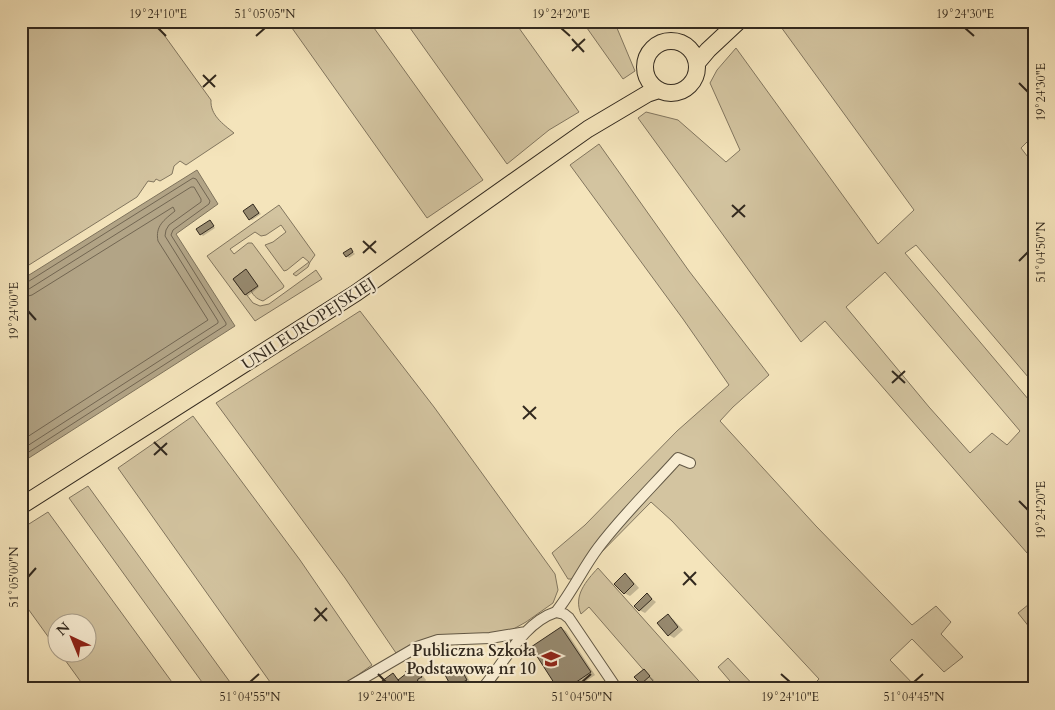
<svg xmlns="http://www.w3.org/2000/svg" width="1055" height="710" font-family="Cardo,serif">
	<rect width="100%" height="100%" fill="#f4e4bb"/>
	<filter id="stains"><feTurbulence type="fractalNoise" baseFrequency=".004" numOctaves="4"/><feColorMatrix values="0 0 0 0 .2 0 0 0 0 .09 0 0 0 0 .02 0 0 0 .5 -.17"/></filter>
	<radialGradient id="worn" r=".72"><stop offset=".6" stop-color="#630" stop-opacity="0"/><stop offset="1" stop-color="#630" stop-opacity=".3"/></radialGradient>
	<path fill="#d3c4a0" stroke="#82765f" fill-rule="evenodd" d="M21,21h133l57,79c-1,15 12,24 23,33l-48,32 -6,-4 -6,5 -2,8 -12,7 -4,-2 -2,3 -6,-1 -11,16 -116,73z
		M287,21h82l114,159 -56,38z
		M405,21h109l65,91 -30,18 -42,34z
		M582,21h32l21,50 -12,8z
		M771,21h263v114l-13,13 13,17v219l-118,-139 -11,8 129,153v155l-209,-240 -24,21 -163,-224 8,-6 32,8 48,42 14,-12 -30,-67 7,-13 19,-22 142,196 36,-34 -133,-183zM885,272l135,159 -13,14 -15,-12 -22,20 -41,-46 -83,-100z
		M599,144l90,127 80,104 -36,32 -13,14 96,105 96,99 24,-19 15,16 -10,12 22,23 -19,15 -32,-33 -22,21 28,29h-109l10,-10 -147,-158 -21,-19 -69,70 -10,7h-4l-16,-26 33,-28 92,-94 52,-46 -46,-66 -113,-154z
		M279,205l36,50 -5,7 -2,5 -12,9 -3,-2 16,-12 -6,-5 -16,13 -3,1 -19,-26 8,-3 13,-10 -5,-7 -15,10 -5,1 -6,-4 -25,17 4,5 14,-11h4l32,43 -1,2 -20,13c-14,-4 -15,-19 -18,-31l-12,9 12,16 1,-1 7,9 7,3 9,-2 47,-34 6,9 -67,42 -48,-65z
		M360,311l74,96 121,167 3,16 -5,13 -27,19 -18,10 -74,5 -17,5 -21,11 -51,-75 -129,-175z
		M193,416l107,144 72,105 -34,24h-63l-157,-221z
		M88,486l147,203h-28l-138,-191z
		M48,512l129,177h-91l-26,-36 28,-1v-30h-30l-1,27 -36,-50v-70z
		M598,568l108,121h-46l-71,-82 -8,7c-8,-18 5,-33 17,-46z
		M1034,600v33l-16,-20z
		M728,658l29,31h-37l10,-8 -12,-14z"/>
	<path fill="#b2a486" stroke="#7f735c" d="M197,170l21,34 -42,30 59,92 -214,137v-183z"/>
	<path fill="#0003" d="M253,206l8,8 -9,6 -2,-1z
		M210,222l5,6 -12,8 -2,-2z
		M351,250l4,4 -6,4 -2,-2z
		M248,272l11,15 -11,9 -2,-2z
		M625,575l5,3 9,10 -9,8 -6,-3z
		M647,595l9,7 -11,11 -6,-3z
		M668,616l5,3 10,11 -9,8 -5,-3z
		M561,628l5,3 29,44 -16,11 2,3h-21z
		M459,667l5,3 7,14 -9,5 -9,-2z
		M414,669l6,3 6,8 -4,6h-3l-4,3h-42l20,-14 7,5z
		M644,671l10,9 -7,6 -6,-3z"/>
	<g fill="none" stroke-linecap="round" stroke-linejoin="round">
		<path stroke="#726652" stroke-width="1" d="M21,284l5,-1 167,-105 3,1 14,22 -1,3 -36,26 -2,5 55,88v2l-205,132
			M21,290l8,-1 162,-102h3l7,12v3l-32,23 -3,5 -1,6 53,85v2l-197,127
			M21,298l11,-3 141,-88 2,4c-11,9 -20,15 -17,30l50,79 -187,121"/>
	</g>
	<path fill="#978a70" stroke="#32291e" d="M253,204l6,9 -10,7 -6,-9z
		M210,220l4,6 -14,9 -4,-6z
		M351,248l2,4 -7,5 -3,-4z
		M246,269l12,17 -13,9 -12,-16z
		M625,573l9,11 -10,10 -10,-10z
		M647,593l5,6 -13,12 -5,-5z
		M668,614l10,13 -10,9 -11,-13z
		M561,627l30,45 -25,17h-8l-27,-42z
		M1033,637h1v13l-6,-8z
		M459,665l8,15 -15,8 -8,-15z
		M414,667l8,10 -4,2 -1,4h-4l-8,6 -7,-9 9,-7 -2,-1z
		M644,669l6,7 -9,8 -7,-7z
		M393,673l5,7 7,9h-17l-6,-8z
		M382,681l6,8h-11l-2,-3z
		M576,682l5,7h-12l-1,-2z"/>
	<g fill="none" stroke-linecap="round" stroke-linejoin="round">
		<g stroke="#625845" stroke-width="12">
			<path id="street" d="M556,612c16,-20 27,-44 42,-64 24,-32 53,-60 80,-90l12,5
				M556,612l8,2 5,4 48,71
				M345,689l72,-42 21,-7 52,-2 36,-6
				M482,689c22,-25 40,-66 74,-77"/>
		</g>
		<g stroke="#32291e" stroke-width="18">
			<path id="primary" d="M645 67a26 26 0 1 1 52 0a26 26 0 1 1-52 0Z
				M697,63l11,-13 31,-29
				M21,506l335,-213 232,-164 59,-35 12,-4"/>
		</g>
		<use href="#street" stroke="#f8edd3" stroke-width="10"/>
		<use href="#primary" stroke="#f4e4bb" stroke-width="16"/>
	</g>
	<path fill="none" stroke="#32291e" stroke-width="2" d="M158,28l8,8M561,28l9,8M965,28l9,8M256,36l9,-8M572,39l12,13M572,51l13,-12M203,75l12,12M1019,83l9,9M203,87l13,-12M732,205l13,12M732,217l13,-12M363,241l13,12M363,253l13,-12M1019,261l9,-9M28,311l8,9M892,371l13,12M892,383l13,-12M523,406l13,13M523,419l13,-12M154,442l13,13M154,455l13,-12M1019,501l9,9M684,572l12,13M28,577l8,-9M683,585l13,-13M315,608l12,13M314,621l13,-13M378,674l8,8M781,674l9,8M250,682l9,-8M582,682l9,-8M914,682l9,-8"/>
	<defs>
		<g id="school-bare" transform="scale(1.5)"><path d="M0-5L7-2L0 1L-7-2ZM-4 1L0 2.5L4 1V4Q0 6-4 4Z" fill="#8f2418" stroke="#f8edd3" stroke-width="2.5" paint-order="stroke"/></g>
	</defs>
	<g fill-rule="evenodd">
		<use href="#school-bare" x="551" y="659"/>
	</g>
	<g text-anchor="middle" stroke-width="4.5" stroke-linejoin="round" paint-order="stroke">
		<g font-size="16" fill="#32291e" stroke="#f8edd3">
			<text transform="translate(308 323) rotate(-33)" y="6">UNII EUROPEJSKIEJ</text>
		</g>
		<g font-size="16" font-weight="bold" fill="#32291e" stroke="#f8edd3" text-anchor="end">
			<text x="536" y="656">Publiczna Szkoła<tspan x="536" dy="18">Podstawowa nr 10</tspan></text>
		</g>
	</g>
	<rect width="1055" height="710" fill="none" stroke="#f4e4bb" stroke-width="55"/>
	<g transform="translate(72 638) rotate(316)"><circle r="24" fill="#f8edd3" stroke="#a99f8b"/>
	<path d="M0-4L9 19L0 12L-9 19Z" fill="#8f2418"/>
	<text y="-8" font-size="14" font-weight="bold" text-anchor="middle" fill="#32291e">N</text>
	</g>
	<rect x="28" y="28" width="1000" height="654" fill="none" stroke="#32291e" stroke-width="2"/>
	<g font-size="12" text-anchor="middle" fill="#32291e">
		<text x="158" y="18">19°24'10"E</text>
		<text x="265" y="18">51°05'05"N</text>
		<text x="561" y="18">19°24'20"E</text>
		<text x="965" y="18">19°24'30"E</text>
		<text transform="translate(1041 92) rotate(-90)" y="4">19°24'30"E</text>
		<text transform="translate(1041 252) rotate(-90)" y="4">51°04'50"N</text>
		<text transform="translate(14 311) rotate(-90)" y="4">19°24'00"E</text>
		<text transform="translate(1041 510) rotate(-90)" y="4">19°24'20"E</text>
		<text transform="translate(14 577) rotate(-90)" y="4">51°05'00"N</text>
		<text x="250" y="701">51°04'55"N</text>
		<text x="386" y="701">19°24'00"E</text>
		<text x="582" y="701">51°04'50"N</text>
		<text x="790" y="701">19°24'10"E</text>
		<text x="914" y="701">51°04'45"N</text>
	</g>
	<rect width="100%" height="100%" filter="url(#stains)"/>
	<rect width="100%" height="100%" fill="url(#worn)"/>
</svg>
